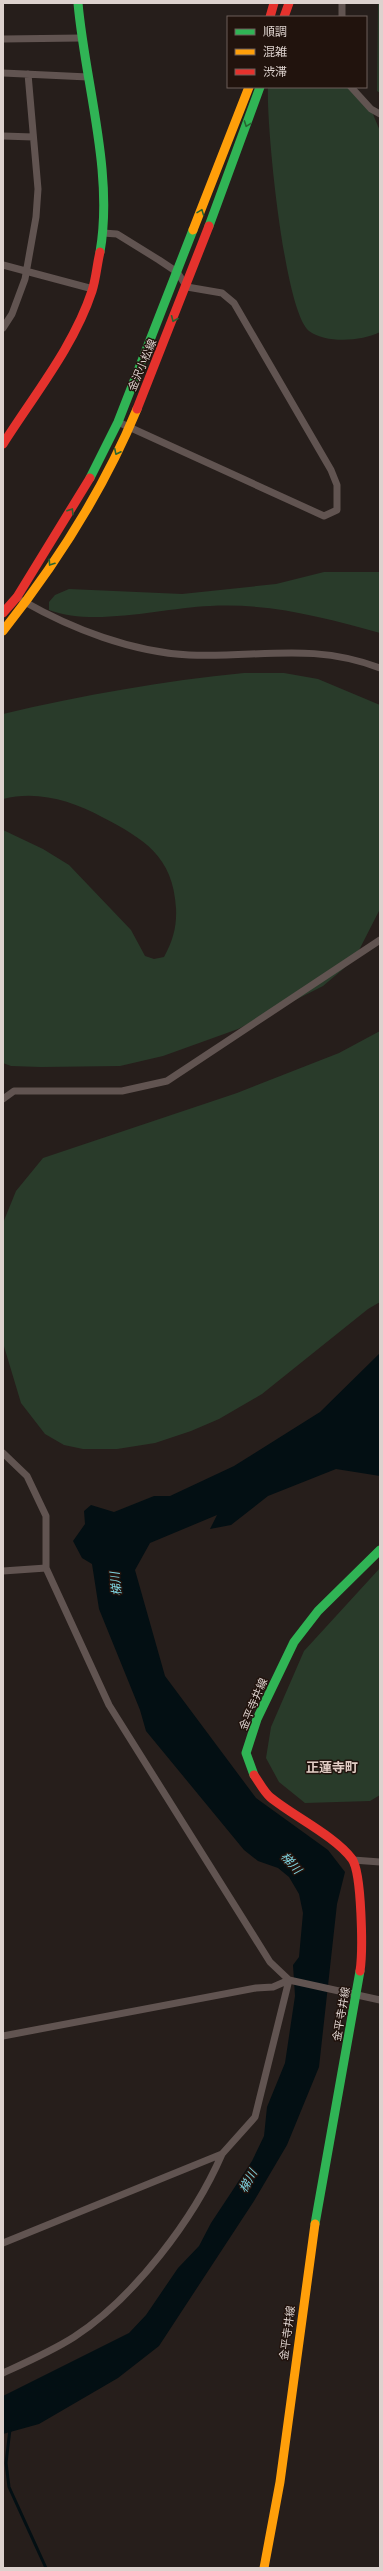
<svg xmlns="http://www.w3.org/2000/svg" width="383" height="2571" font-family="Overpass,'Noto Sans JP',sans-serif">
	<rect width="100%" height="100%" fill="#261e1b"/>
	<path fill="#293b2a" d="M378,3h2v90l-3,-2z
		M268,87h86l16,20 10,24v201c-18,9 -53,12 -71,-1 -25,-20 -43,-207 -41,-244z
		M324,572h56v61c-58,-16 -109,-30 -170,-27 -48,2 -116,21 -161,4v-8l6,-7 14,-6 113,5 94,-10z
		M244,673h40l34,6 62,26v204l-24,47 -14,14 -19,16 -85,43 -75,27 -43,10 -79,1 -30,-1 -8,-3v-233l40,19 26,16 62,65 14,26 9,3 10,-2c9,-16 13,-31 12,-49 -3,-52 -32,-69 -74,-91 -30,-16 -64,-27 -99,-18v-85c80,-19 160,-33 241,-41z
		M380,1031v271l-12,7 -106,85 -43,25 -28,12 -36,12 -38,6h-34l-19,-4 -19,-11 -24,-31 -18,-60v-120l13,-32 27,-33 194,-65 102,-40z
		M380,1568v227l-10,6 -65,2 -26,-21 -13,-24 5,-31 33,-76z"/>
	<path fill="#030f13" d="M380,1353v123l-44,-7 -68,27 -37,29 -21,4 7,-14 -67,28 -15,27 30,106 91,122 72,52 17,22 -8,32 -18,163 -32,78 -33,56 -95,145 -41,32 -79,46 -36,10v-38l126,-63 17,-18 32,-47 21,-22 12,-23 41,-62 12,-25 3,-29 18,-44 10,-67 -2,-31 6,-8 4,-44 -4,-19 -10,-17 -11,-9 -20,-7 -14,-11 -98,-119 -6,-21 -41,-101 -7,-45 -10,-6 -9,-17 12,-17 -1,-13 7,-6 23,7 40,-16h16l64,-30 86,-54z"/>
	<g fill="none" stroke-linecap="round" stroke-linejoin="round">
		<path stroke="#030f13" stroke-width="3" d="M10,2429l-4,34 3,24 37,81"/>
		<path stroke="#615451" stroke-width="7" d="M342,3v14
			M3,39l78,-1
			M3,73l85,4
			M351,87l20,22 9,5
			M3,136l30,1
			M103,233l14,1 42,26 18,12 10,15 35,6 12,10 97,167 6,15v25l-13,6 -206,-94
			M3,265l90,24
			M3,328l9,-14 13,-35 11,-62 2,-28 -10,-115
			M23,601c49,28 109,51 166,54 69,3 123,-13 191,13
			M3,1099l11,-8h108l45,-10 213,-141
			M3,1453l24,23 19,40v52
			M3,1571l43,-3 63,137 161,257 19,18 -34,137 -33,37 -219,89
			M353,1860l27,2
			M3,2036l253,-48 17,-1 16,-7 91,20
			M3,2373c24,-11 49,-22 71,-36 60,-39 120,-118 148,-183"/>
		<path stroke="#30b455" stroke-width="9" d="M78,3c7,80 36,169 22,249
			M209,226l51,-139
			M90,478l28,-56 75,-192
			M254,1775l-8,-22 11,-34 37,-77 24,-31 62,-61
			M315,2224l45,-253"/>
		<path stroke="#ff9f0a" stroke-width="9" d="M193,230l56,-143
			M3,631c53,-67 101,-142 134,-222
			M264,2568l16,-86 35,-258"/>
		<path stroke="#e5322d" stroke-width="9" d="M270,17l4,-14
			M284,17l5,-14
			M137,409l72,-183
			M3,444c31,-49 71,-98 89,-153 4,-12 5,-27 8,-39
			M3,613l14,-16 73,-119
			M254,1775c5,7 10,17 16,22 23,19 65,39 82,62 10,14 11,93 8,112"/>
	</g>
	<defs><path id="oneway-chevron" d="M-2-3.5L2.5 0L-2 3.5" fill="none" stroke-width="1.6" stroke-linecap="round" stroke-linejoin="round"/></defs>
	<g stroke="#286431">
		<use href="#oneway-chevron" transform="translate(247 124) rotate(110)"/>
		<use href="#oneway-chevron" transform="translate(201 212) rotate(-69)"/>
		<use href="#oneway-chevron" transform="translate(174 319) rotate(113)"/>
		<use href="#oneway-chevron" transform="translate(117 452) rotate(116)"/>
		<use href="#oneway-chevron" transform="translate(71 511) rotate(-58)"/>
		<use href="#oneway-chevron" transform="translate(51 563) rotate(124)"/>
	</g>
	<g text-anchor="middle" stroke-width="3" stroke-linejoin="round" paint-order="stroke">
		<g font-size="11" fill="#ddd2ce" stroke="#21130d">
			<text transform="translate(142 365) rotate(-67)" y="4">金沢小松線</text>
			<text transform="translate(253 1704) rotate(-67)" y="4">金平寺井線</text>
			<text transform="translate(341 2014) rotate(-80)" y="4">金平寺井線</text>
			<text transform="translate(287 2333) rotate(-82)" y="4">金平寺井線</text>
		</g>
		<g font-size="12" font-style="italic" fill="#7fd4e0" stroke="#21130d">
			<text transform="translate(116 1584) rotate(-96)" y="4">梯川</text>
			<text transform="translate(291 1863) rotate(48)" y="4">梯川</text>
			<text transform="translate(248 2181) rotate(-61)" y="4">梯川</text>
		</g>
		<g font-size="13" font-weight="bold" fill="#e1ccc4" stroke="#21130d">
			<text x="332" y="1772">正蓮寺町</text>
		</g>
	</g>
	<rect width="383" height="2571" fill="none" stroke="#ddd2ce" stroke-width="8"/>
	<rect x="227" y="16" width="140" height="72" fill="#21130d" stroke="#6c5f5a"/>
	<rect x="235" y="29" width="20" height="6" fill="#30b455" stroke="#6c5f5a"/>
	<text x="263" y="36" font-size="12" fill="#ddd2ce">順調</text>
	<rect x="235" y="49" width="20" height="6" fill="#ff9f0a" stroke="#6c5f5a"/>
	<text x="263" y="56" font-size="12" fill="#ddd2ce">混雑</text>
	<rect x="235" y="69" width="20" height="6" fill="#e5322d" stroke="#6c5f5a"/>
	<text x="263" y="76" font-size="12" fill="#ddd2ce">渋滞</text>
</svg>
